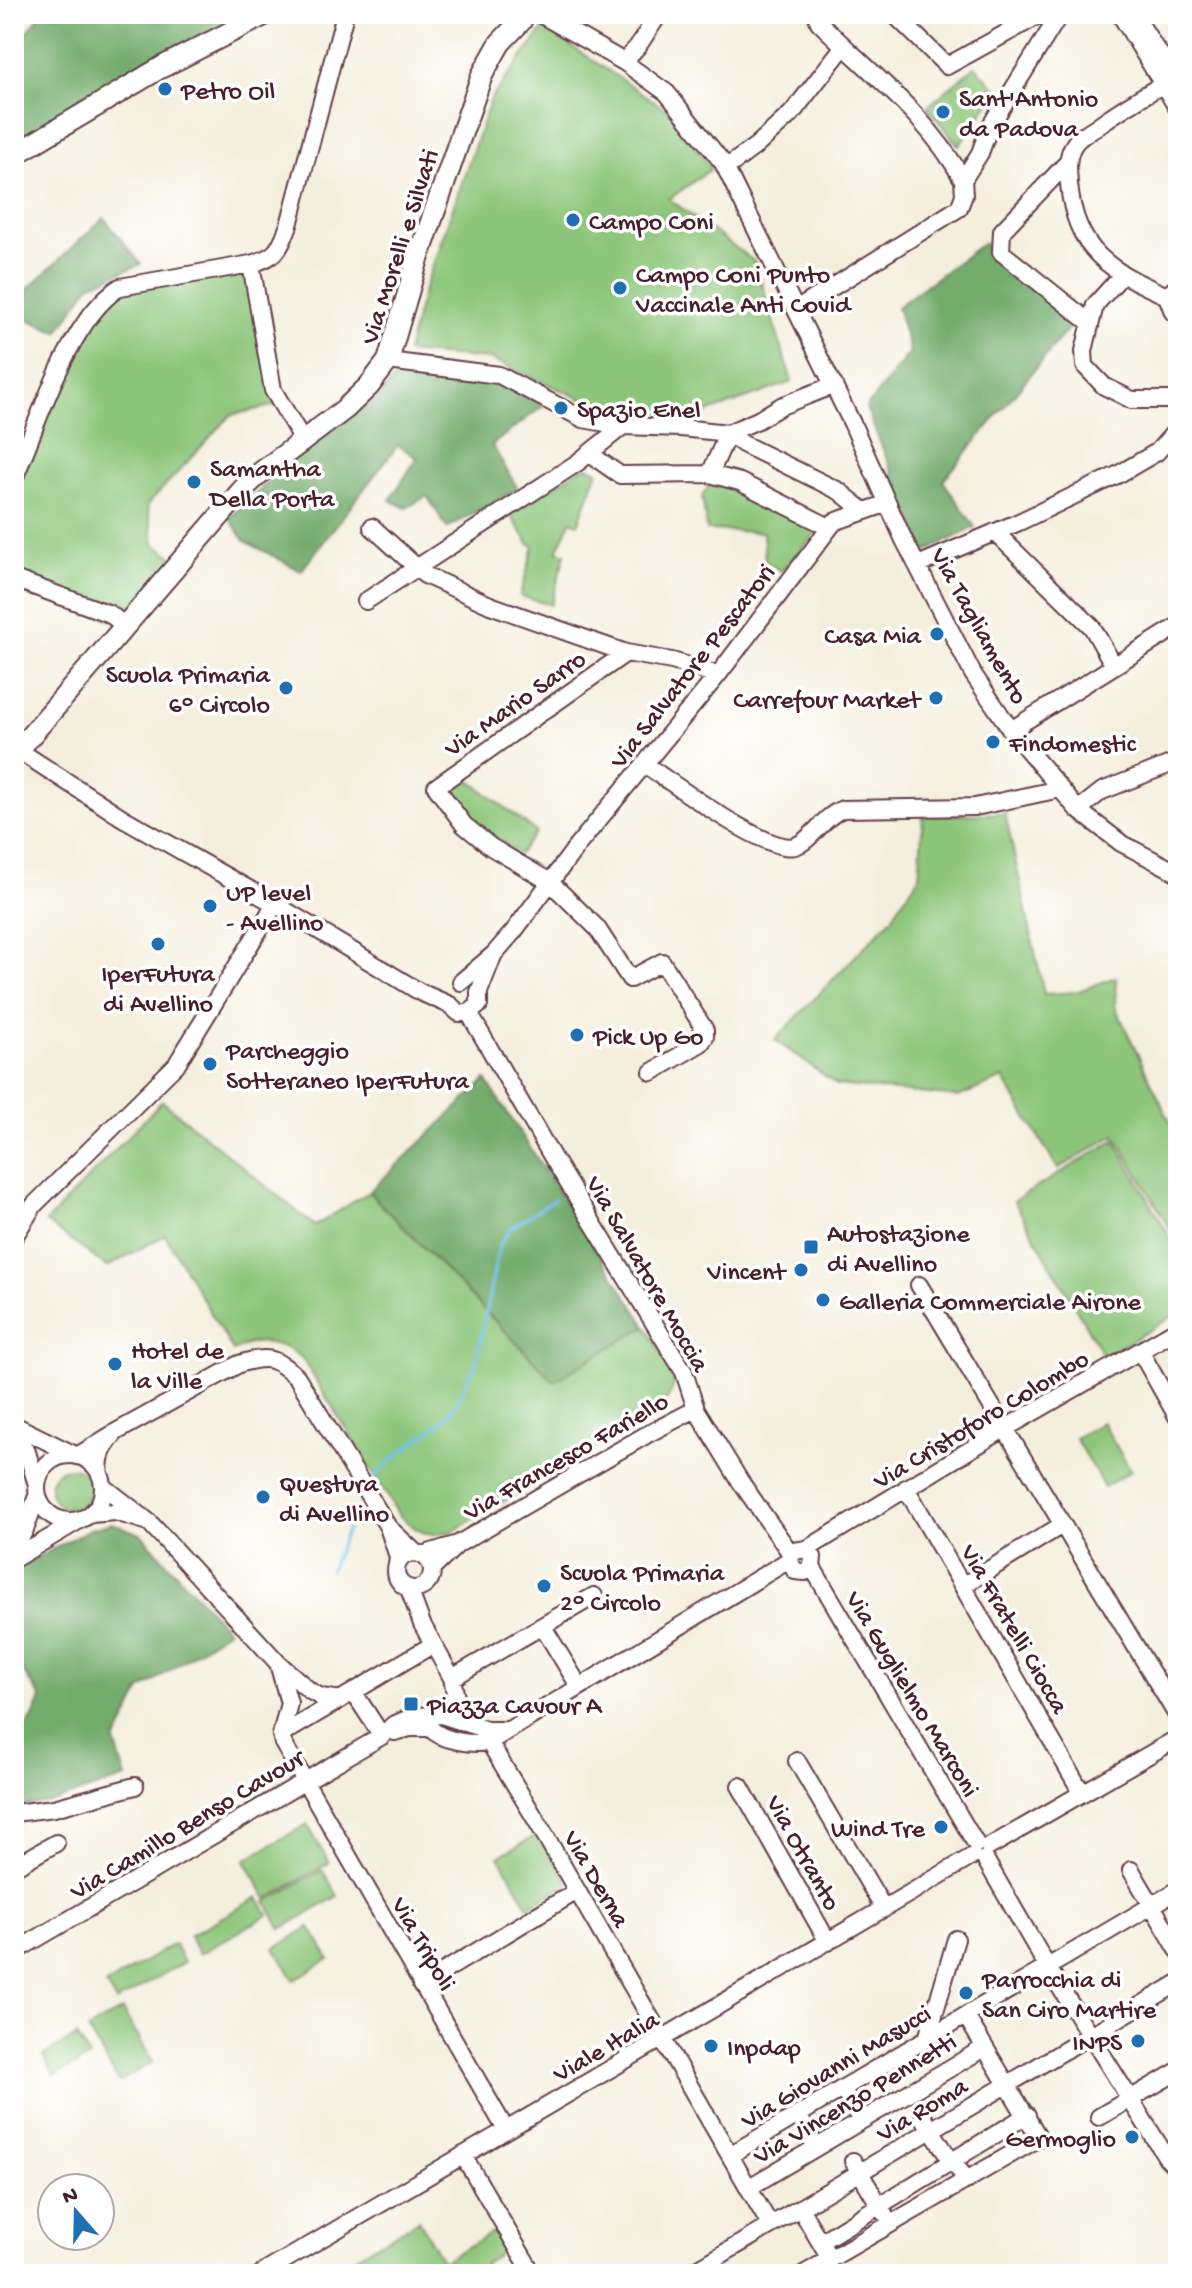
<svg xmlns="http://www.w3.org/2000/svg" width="1192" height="2288" font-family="'Gochi Hand',sans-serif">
	<rect width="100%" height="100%" fill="#fff"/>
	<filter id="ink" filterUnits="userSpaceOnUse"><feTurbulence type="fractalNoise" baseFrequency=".0125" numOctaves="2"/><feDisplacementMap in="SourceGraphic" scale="16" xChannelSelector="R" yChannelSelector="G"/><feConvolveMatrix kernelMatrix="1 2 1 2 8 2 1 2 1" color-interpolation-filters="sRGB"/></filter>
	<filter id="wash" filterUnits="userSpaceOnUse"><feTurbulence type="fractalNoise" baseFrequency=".006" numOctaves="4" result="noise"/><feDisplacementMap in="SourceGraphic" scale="32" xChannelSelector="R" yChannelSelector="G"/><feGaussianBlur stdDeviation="1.8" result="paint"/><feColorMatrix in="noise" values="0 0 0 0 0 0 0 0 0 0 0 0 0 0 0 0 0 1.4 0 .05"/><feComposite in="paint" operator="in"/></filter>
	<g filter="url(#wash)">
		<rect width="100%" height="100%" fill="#f4efdd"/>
		<path fill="#8dc67a" stroke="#6c7252" stroke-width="2" d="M544,28l126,84 41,57 -42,30 86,63 37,120 -94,34 -100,-10 -108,-47 -83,-7 14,-53 70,-200z
			M975,66l23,24 -39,56 -32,-39z
			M251,264l31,140 -51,11 -84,90 7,39 26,17 -55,65 -111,-47v-100l53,-125 41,-59z
			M585,466l13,5 -20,53 -7,-3 -14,30 8,3 -14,51 -31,-9 14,-50 -5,-2 -19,-30z
			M714,479l40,16 65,35 -38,41 -16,-10 -2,-29 -56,-2 -5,-34z
			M467,778l69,54 -17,22 -47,-31 -18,-36z
			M1005,813l39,181 32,-2 40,-15 -1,29 55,116 8,2v118l-63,-107 -57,34 -55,-91 -45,19 -121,-12 -62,-45 115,-120 29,-43 4,-61z
			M162,1101l153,125 54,-34 185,189 92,-55 30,53 -7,18 -14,16 -202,118c-27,7 -34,2 -54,-16l-97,-157c-21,-16 -45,-22 -69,-7l-68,-116 -58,32 -61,-45z
			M1115,1140l63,112v61l-74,44 -90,-156z
			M1102,1422l29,49 -27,16 -29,-49z
			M50 1488a20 20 0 1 1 40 0a20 20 0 1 1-40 0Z
			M307,1824l22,39 -62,36 -22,-39z
			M539,1834l30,50 -40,23 -30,-51z
			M322,1870l16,26 -57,33 -15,-27z
			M258,1897l10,18 -69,39 -10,-18z
			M310,1927l19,32 -35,21 -19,-32z
			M174,1944l10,18 -68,40 -10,-17z
			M122,2010l31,52 -34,20 -31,-52z
			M77,2036l12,21 -34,19 -12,-20z
			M419,2220l23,41 52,-29 11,19 -21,12 5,11h-164z"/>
		<path fill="#72ab6a" stroke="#5e654a" stroke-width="2" d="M41,14h215l-242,131v-95z
			M104,218l37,46 -51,21 -32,47 -36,-15 -8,19v-37l5,-2z
			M983,243l93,76 -133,162 32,46 -50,25 -59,-144 44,-56 -13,-45z
			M403,368l96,11 45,26 -52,40 26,44 -71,39 -20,-32 -21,12 -16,-8 27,-42 -19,-13 -97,126 -56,-30 -16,-23 70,-64 78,-55z
			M486,1080l160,246 -92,55 -185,-189z
			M112,1523l29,11 87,96 -87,60 -26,52 11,36 -74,24 -38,5v-72c16,-8 21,-20 27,-37l-27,-40v-88l76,-41z"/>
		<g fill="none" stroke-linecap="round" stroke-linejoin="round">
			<path stroke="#6fc2eb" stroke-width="3" d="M374,1478l20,-20 49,-37 11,-14 22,-44 23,-117 12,-18 44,-29
				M360,1502v-1
				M330,1570l21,-49"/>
		</g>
	</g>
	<g filter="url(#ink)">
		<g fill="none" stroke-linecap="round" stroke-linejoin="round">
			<g stroke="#643e46" stroke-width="20">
				<path id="minor" d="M540,14l84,48 43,31 56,70 129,260 51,115 70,136 38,56 67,80 43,33 57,30
					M816,14l3,8c50,50 110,95 144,158
					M894,14l53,52 94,-52
					M1120,14l58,95
					M1134,14l21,34 23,28
					M624,62l14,-16 21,-32
					M1178,76c-27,15 -53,30 -78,48 -8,6 -19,11 -25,19 -9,12 -7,28 -6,41 6,68 42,87 98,112l11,-10
					M1067,163l-65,68 -1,21 88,70
					M726,168l31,-23 35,-32 52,-67
					M1122,275l-27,30 -11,46 1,15 19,20 28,14h46
					M1167,296l6,16 5,5
					M796,310l163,-102 5,-13 -1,-15 17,-27 9,-25 71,-114
					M388,361l111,14 84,44 40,7 58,2 47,5 15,11 96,47 25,20
					M728,433l30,-13 23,-14 53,-21
					M302,439l-29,-49 -22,-126c27,-8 28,-14 38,-39l56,-211
					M590,454l30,21 90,-1 30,8 89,45
					M710,474l18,-41
					M14,479c24,-56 55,-160 106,-192l131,-23
					M372,527l53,48 65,30 136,48 46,8 46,14
					M995,532l97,95 22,39
					M918,565l101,-43 100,-48 38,-22 21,-24
					M14,579l96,35 15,12
					M366,601l211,-138 46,-37
					M626,653l-190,134 28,38 27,22 59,35 47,46 33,51 32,-17 43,68v7l-4,6 -49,29
					M1011,730l167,-104
					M18,750l105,68 152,86 145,88 30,13 9,8h10l10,-8v-13l14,-36
					M644,764c28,18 123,90 151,82 17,-5 28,-30 48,-37l132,-2 85,-18
					M1078,810l24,-19 76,-30
					M461,982l33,-28 20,-23 63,-85 141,-171 116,-153 54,-19
					M469,1013l85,147 130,212 12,37 44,72 51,73
					M14,1237l20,-32 142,-140 99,-161
					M919,1285l259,432
					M1140,1351l38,67
					M14,1425l63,31 39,-24c-12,14 -19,24 -16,43
					M116,1432l123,-68c28,-9 36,-7 58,13l91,150
					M14,1433l13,19 10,33
					M37 1488a33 33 0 1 1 66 0a33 33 0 1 1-66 0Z
					M906,1488l176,305
					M91,1514l24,-2 34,10 -46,-36
					M149,1522l129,141 32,28 11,6 19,3
					M458,1544l188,-109 50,-26
					M14,1549l11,-19 12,-34
					M807,1549l6,8 -1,10 -7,5 -10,-1 -6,-11 5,-9 13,-2 197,-120 174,-100
					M396 1571a18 18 0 1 1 36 0a18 18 0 1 1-36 0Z
					M422,1555l36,-11 -26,25
					M14,1559l64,-38
					M397,1565l1,-8 -10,-30 29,27
					M812,1567l164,277
					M964,1585l98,-60
					M409,1589l13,35 30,54 4,20 -6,19
					M543,1627l36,59
					M278,1663l11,40 -8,32 2,8 223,387
					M452,1678l142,-82
					M354,1693l28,43
					M395,1732l15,-4h20c12,13 42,17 59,14l300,-182
					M281,1735l151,-90
					M489,1742l49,81 232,402
					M797,1761l87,148
					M740,1786l88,156
					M14,1813l40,-5 81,-22
					M989,1847l189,-109
					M985,1859l63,109 119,190 11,11
					M14,1867l42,-24
					M1131,1870l47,80
					M14,1952l368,-216 11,-11 21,-9 27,-1 46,15h19
					M421,1985l156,-94
					M927,2039l29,-100
					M843,2089l18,32
					M798,2115l18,32
					M923,2117l28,44 17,19
					M1099,2117l79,-46
					M463,2155l70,119
					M730,2155l448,-265
					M853,2161l31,52
					M748,2188l236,-140
					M800,2208l30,51 -26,15
					M820,2242l207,-127
					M830,2259l209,-121 -73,-122
					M261,2274l712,-418
					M689,2274l489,-291"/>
			</g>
			<g stroke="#643e46" stroke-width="24">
				<path id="major" d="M14,155l148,-88 104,-53
					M14,755l229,-266 17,-16 85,-64 24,-23 19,-25 29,-99 65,-187 18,-32 21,-22"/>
			</g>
			<use href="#minor" stroke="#fff" stroke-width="16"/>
			<use href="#major" stroke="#fff" stroke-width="20"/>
		</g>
	</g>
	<g fill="#1f6fb2" stroke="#fff" stroke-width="3">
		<circle cx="165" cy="89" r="8"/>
		<circle cx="943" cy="112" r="8"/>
		<circle cx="573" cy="220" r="8"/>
		<circle cx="620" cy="288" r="8"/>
		<circle cx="561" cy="408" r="8"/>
		<circle cx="194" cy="482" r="8"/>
		<circle cx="937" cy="634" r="8"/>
		<circle cx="286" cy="688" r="8"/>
		<circle cx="936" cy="698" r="8"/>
		<circle cx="993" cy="742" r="8"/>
		<circle cx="210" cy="906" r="8"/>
		<circle cx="158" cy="944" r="8"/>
		<circle cx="577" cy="1035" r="8"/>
		<circle cx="210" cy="1064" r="8"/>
		<rect x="803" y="1239" width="16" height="16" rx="4"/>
		<circle cx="801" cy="1270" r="8"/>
		<circle cx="823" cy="1300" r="8"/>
		<circle cx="115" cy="1364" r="8"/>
		<circle cx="263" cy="1497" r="8"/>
		<circle cx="544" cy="1586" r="8"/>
		<rect x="403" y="1696" width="16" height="16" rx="4"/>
		<circle cx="941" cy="1827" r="8"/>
		<circle cx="966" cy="1993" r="8"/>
		<circle cx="1138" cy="2041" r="8"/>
		<circle cx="711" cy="2046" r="8"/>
		<circle cx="1132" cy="2137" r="8"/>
	</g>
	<g text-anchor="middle" stroke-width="7" stroke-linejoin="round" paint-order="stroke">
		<g font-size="26" fill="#4a1f2b" stroke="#fff" text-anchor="start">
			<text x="181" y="98">Petro Oil</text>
			<text x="959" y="106">Sant'Antonio<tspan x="959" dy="30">da Padova</tspan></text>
			<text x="589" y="229">Campo Coni</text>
			<text x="636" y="282">Campo Coni Punto<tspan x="636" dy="30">Vaccinale Anti Covid</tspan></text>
			<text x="577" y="417">Spazio Enel</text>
			<text x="210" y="476">Samantha<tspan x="210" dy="30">Della Porta</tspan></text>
			<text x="921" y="643" text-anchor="end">Casa Mia</text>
			<text x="270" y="682" text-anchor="end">Scuola Primaria<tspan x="270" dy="30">6° Circolo</tspan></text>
			<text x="920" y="707" text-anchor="end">Carrefour Market</text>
			<text x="1009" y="751">Findomestic</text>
			<text x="226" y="900">UP level<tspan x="226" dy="30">- Avellino</tspan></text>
			<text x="158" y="981" text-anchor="middle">IperFutura<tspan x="158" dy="30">di Avellino</tspan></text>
			<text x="593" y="1044">Pick Up Go</text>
			<text x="226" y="1058">Parcheggio<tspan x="226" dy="30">Sotteraneo IperFutura</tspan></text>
			<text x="827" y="1241">Autostazione<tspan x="827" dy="30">di Avellino</tspan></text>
			<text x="785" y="1279" text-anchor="end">Vincent</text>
			<text x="839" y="1309">Galleria Commerciale Airone</text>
			<text x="131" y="1358">Hotel de<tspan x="131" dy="30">la Ville</tspan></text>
			<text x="279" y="1491">Questura<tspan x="279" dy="30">di Avellino</tspan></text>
			<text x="560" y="1580">Scuola Primaria<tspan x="560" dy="30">2° Circolo</tspan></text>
			<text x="427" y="1713">Piazza Cavour A</text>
			<text x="925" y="1836" text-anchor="end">Wind Tre</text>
			<text x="982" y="1987">Parrocchia di<tspan x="982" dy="30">San Ciro Martire</tspan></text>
			<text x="1122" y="2050" text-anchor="end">INPS</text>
			<text x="727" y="2055">Inpdap</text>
			<text x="1116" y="2146" text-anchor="end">Germoglio</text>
		</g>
		<g font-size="26" fill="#4a1f2b" stroke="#fff">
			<text transform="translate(398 246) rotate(-72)" y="9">Via Morelli e Silvati</text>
			<text transform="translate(981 625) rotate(61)" y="9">Via Tagliamento</text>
			<text transform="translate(691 665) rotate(-52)" y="9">Via Salvatore Pescatori</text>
			<text transform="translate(514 702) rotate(-35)" y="9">Via Mario Sarro</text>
			<text transform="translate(649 1273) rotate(60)" y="9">Via Salvatore Moccia</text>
			<text transform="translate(980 1418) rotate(-31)" y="9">Via Cristoforo Colombo</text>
			<text transform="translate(565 1455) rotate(-30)" y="9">Via Francesco Fariello</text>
			<text transform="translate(1016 1628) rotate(60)" y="9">Via Fratelli Ciocca</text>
			<text transform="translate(914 1693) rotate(59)" y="9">Via Guglielmo Marconi</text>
			<text transform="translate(186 1823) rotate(-31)" y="9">Via Camillo Benso Cavour</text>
			<text transform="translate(805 1852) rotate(61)" y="9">Via Otranto</text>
			<text transform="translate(598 1878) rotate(60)" y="9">Via Derna</text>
			<text transform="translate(425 1943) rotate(60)" y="9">Via Tripoli</text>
			<text transform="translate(605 2045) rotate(-30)" y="9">Viale Italia</text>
			<text transform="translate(835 2065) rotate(-31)" y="9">Via Giovanni Masucci</text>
			<text transform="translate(854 2097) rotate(-31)" y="9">Via Vincenzo Pennetti</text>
			<text transform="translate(921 2108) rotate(-31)" y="9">Via Roma</text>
		</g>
	</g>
	<rect width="1192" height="2288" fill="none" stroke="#fff" stroke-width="48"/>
	<g transform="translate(76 2212) rotate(340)"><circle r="38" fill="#ffffff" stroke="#b7a5aa" stroke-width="2"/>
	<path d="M0-6L14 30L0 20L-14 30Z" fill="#1f6fb2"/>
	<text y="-12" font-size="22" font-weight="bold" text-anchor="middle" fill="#4a1f2b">N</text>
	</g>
</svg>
